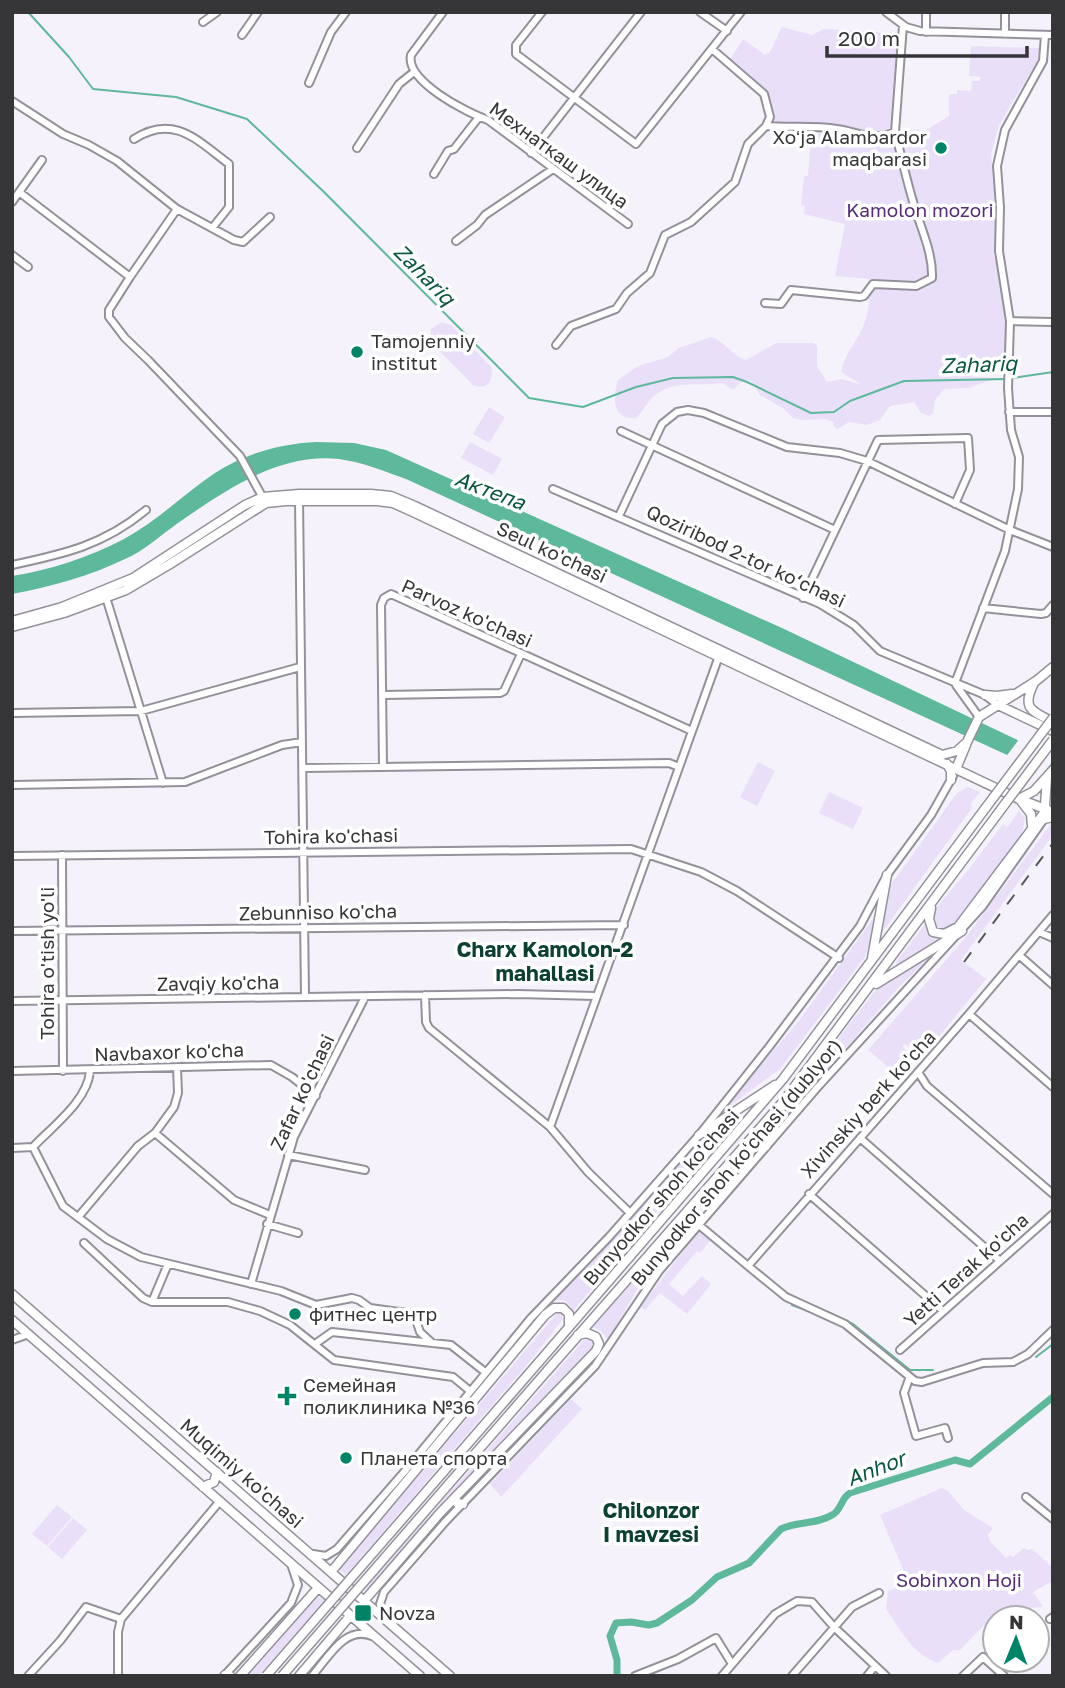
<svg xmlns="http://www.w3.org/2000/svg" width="1065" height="1688" font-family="'Golos Text',sans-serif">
	<rect width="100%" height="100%" fill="#f5f2fb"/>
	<path fill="#eadff9" d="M782,27l30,8 12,-6 68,4v11h8l-6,85 32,1 23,-14v-22h8v-4l14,1 1,-10h8v-4l-11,-1 2,-30 68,2 -1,12 -39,65 -8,29 5,61 -2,41 11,35 2,36 -4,45 -43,-6 13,11 24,1 -29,10 -24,1 -9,11 -2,13 -4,3 -8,-3 -7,-11 -24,4 -10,14 -13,5 -18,-3 -12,7 -4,-3 1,-4 -10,-3 -22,1 -9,-2 -10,-10 -23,-13 -9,-14 -8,-1 -10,10 -11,-7c-24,4 -50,-4 -69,14 -6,6 -10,14 -17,21 -23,3 -24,-21 -18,-38l20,-14 30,-9 11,-9 32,-11c14,4 22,20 35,23l30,-17h38l3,3v20l10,16 15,-3 20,6 -21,-13c4,-18 11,-24 19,-39 9,-16 10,-36 11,-54l-36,-3 10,-52 -41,-10 1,-8 -4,-1 3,-29h4l4,-51 -37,-1 -8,-32 -26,-22 -14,-6 16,-25 22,16 5,-3z
		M442,322l9,3 40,42c4,13 -5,24 -18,18l-41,-42 -2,-6 1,-8z
		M489,407l16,10 -16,26 -16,-9z
		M470,442l32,17 -9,16 -32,-17z
		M758,762l17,9 -18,35 -17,-9z
		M968,787l12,5 -9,11 1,5 -91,126 9,-48 67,-93z
		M829,792l34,16 -10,21 -34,-16z
		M1019,810l6,8 -3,17 -63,87 -14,9 -6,-1 -5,-6 2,-16 33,-39 34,-45 5,3z
		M1051,824l2,11 -92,125 25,19 -58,71 -13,-10 -6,7 -4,-3 -3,2 4,4 -6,7 11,10 -10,11 -33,-28 98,-113z
		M875,916l-4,23 -6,18 -85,112 -59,43 77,-90z
		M925,924l5,10 10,5 -43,27 -1,-4z
		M936,951l-37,36 -111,127 -2,-2 10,-19 82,-106z
		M747,1107l-69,80 -12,-10 26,-31z
		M644,1201l7,5 5,-2 4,4 -86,102 -10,-10h-11l36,-36z
		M687,1220l3,3 -47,56 -35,61 -7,-9 -8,-4z
		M700,1230l11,10 -11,13 -3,-2 -28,33 14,12 19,-20 9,8 -24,30 -27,-21 -15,17 -5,-3z
		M558,1312l4,1 1,6 -31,40 -186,216 -7,-6z
		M588,1339l5,1 1,8 -160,166 -65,74 -5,2 220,-250z
		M571,1399l11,10 -81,88 -11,-13z
		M942,1488l6,3 16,19 29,18 -5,7 2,6 16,17 4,-3 3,2 11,-9 4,2 4,-1 21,19v13l-20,11 10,15c-48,3 -50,9 -83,43h-7l-15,13c-25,-8 -38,-34 -52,-54l2,-18 21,-8 -29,-68z
		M57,1505l15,12 -25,29 -15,-12z
		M73,1518l14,12 -25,29 -14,-12z
		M319,1597l6,3 -67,76h-12l66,-76z"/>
	<path fill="#5eb89b" d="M316,442l38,1 32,7 396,178 271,129v19l-647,-297c-22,-8 -44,-17 -67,-20 -61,-6 -113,31 -161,64 -17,12 -34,28 -53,36 -35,17 -75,28 -113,35v-18c38,-6 78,-19 112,-37 33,-18 60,-45 91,-66 31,-20 65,-29 101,-31z"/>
	<path fill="#f5f2fb" d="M1020,738l33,15v8l-11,14 -37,-17z"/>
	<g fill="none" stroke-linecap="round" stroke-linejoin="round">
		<path stroke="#5eb89b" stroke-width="2" d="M28,12l41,45 24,32 83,8 71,22 77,73 205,206 54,9 53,-20 37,-9 60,-1 14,5 64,31 23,-1 16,-11 54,-20 103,-2
			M1012,378l41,-6
			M792,1305l22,8
			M821,1309l32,15 57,46h23
			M1036,1357l17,-13"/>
		<path stroke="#5eb89b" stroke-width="7" d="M617,1676v-16l-7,-24 6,-13 15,-1 18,3 8,-2 35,-23 25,-23 32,-14 32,-34c16,-8 35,-4 51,-14 10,-5 8,-16 18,-22l105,-33 15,4 83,-67"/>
		<g stroke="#95919a" stroke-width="10">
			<path id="minor" d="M443,12l-32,43c-6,26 56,58 77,65l140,104
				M542,12l-26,33v9l120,90 105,-132
				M700,12l27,19
				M886,12l20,15 14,4 133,4
				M203,22l14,-10
				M926,32v-20
				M1005,34v-22
				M242,35l16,-23
				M712,49l52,45 6,23 -4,9
				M309,83l22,-51 15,-20
				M12,101l51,33 26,11 28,16 60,48 57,31 9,2 27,-25
				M134,139c40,-26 64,2 95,25v43l-16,20
				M357,148l42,-64 15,-12
				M531,153l110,-141
				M434,174l14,-23 6,-2 25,-32
				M19,192l111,85
				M12,202l30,-42
				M177,209l-47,68 -21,33v7l16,21 23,22 92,96 23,42
				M456,241l21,-16 8,-10 68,-46
				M12,255l16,12
				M765,303l16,1 10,-14 69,7 4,-1 9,-12 43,2 16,-8c1,-24 -10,-47 -17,-70 -8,-25 -13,-50 -20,-76
				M1010,321l43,1
				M556,345l15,-19 45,-17 11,-16 23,-20 15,-38 26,-13 44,-40 13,-38 18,-18c23,2 48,-1 71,3 21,3 37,13 58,3l8,-107
				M1009,412h44
				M621,431l214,99
				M553,489l267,115 34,21 26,26 105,44 13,10
				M299,499l6,498
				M619,516l43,-92 15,-12 11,-2 16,3 83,34 53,6 27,8 143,69 43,17
				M12,565c52,-11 92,-20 134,-55
				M105,594l58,189
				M803,598l75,-158 90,-2 2,32 -15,34
				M983,608l58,6 5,-1 7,-8
				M955,683l50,-132 13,-62 1,-32 -8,-27 -3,-42 2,-67 -11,-70 1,-44 -3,-41 8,-36 38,-69 2,-26
				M956,685l23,32
				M383,695l117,-2 4,-2 17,-37
				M12,713l129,-2 159,-44
				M383,766l-2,-161 3,-7 7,-4 301,137
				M303,768l366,-5 10,4
				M12,785l173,-3 97,-37 20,-3
				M62,855l1,216
				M12,856l619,-7 70,23 36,19 102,67
				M12,931l612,-6
				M1039,932l14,6
				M1020,956l33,29
				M425,995l1,27 3,6 121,99 38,45 42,41
				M12,1001l506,-7 78,2
				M969,1014l84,73
				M12,1071l259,-6 21,12 24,19
				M918,1072l9,14 126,108
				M550,1127l169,-471
				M155,1133l79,67 36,15
				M860,1138l139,122
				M33,1147c20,-21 55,-47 57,-76
				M12,1148l21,-1 30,59 44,33 34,18 140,34 35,14 36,-7 7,2 11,8 44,6 6,18 12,11
				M288,1155l77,15
				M809,1194l134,117
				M79,1216l59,-70 17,-13 19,-26 4,-14 -1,-26
				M267,1224l31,9
				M699,1225l49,41 221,-252 84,-99
				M84,1243l59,55 9,4h76l32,9 30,14 44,35 119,17 17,14
				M748,1266l38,31 59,27 70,57 7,1 61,-19 30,-1 15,-8 25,-24
				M251,1284l43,-147 71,-140
				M152,1302l16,-38
				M12,1340l17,-6
				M315,1344l17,-12 119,13 34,27
				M900,1350l153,-136
				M909,1379l-5,14 12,43 29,-8 3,10
				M1026,1497l27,22
				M313,1554l13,2 11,-7 68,-78 126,-153 78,-81 90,-102 70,-88 91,-121 27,-51 44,-60 22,-39
				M384,1617l-4,-13 4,-12 62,-71 149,-155 64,-95 157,-182 166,-182 62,-88
				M1050,1619l3,-2
				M28,1676l32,-35 26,-34 35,12
				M118,1676v-44l3,-13 99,-118
				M224,1676l67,-73 7,-18 -6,-18
				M312,1676c16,-18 33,-51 60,-40
				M635,1676l43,-17 38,-21 16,26
				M722,1676l53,-62 22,-13 15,1 22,25 52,49
				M792,1676l60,-69 27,-14
				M867,1676l8,-10
				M963,1676l20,-19 21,19"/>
		</g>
		<g stroke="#95919a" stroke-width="11">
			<path id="major" d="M12,621l50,-14 71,-29 112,-73 18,-8 36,-3h72l20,2 24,10 527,249 15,-4 10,-9 12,-25 57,-36 17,-14
				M12,627l52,-14 62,-23 44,-26 96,-61 20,-2h91l16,2 20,9 606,287 34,13
				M1034,683c-13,26 -2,28 19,39
				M985,695l12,1 15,-2
				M998,705l55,26
				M947,764l4,7v9
				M956,769l10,-24
				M1047,778l-3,41 9,-2
				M1019,799l15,-8 19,-21
				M1021,801l10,13 1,12
				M931,908l-2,11 4,13 11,2 14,-7 89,-118
				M872,958l15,-83
				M876,984l86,-53
				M699,1135l76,-50
				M766,1146l15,-38
				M12,1294l438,382
				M12,1320l408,356
				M538,1363l245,-284 210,-281
				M547,1371l236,-269 222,-298
				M203,1487l11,-5 3,-10
				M455,1498l2,5 6,1
				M331,1572l214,-257 9,-7h9l6,6v11
				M364,1601l76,-88 156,-162 3,-7 -3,-7 -9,-4 -9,2
				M225,1675l5,1
				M240,1676l78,-88
				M299,1676l51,-60"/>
		</g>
		<use href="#minor" stroke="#fff" stroke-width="6"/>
		<use href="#major" stroke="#fff" stroke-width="8"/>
		<path stroke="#59585c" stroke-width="2" stroke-dasharray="12 12" stroke-linecap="butt" d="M964,962l89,-119"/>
		<g stroke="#95919a" stroke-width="11" stroke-linecap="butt">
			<path id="major-bridge" d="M993,798l60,-80
				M1005,804l48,-64
				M266,1676l272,-313
				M282,1676l265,-305"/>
		</g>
		<use href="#major-bridge" stroke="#fff" stroke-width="8"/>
	</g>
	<g fill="#008466" stroke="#fff" stroke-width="2.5">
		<circle cx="941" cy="148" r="7"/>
		<circle cx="357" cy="352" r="7"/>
		<circle cx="295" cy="1314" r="7"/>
		<path d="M283.5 1385.5h7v7h7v7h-7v7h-7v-7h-7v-7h7z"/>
		<circle cx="346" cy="1458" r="7"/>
		<rect x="354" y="1604" width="18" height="18" rx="3.5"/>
	</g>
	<g text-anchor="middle" stroke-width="7" stroke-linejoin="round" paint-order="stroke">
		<g font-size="19" fill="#363538" stroke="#fff" text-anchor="start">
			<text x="927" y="144" text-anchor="end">Xoʻja Alambardor<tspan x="927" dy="22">maqbarasi</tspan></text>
			<text x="371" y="348">Tamojenniy<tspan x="371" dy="22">institut</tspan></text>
			<text x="309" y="1321">фитнес центр</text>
			<text x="303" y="1392">Семейная<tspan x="303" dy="22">поликлиника №36</tspan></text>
			<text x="360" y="1465">Планета спорта</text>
			<text x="379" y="1620">Novza</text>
		</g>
		<g font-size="19" fill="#363538" stroke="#fff">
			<text transform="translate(559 155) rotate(36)" y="7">Мехнаткаш улица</text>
			<text transform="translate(552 552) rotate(25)" y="7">Seul ko'chasi</text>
			<text transform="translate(746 556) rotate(25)" y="7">Qoziribod 2-tor ko‘chasi</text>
			<text transform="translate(467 613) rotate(24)" y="7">Parvoz ko'chasi</text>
			<text transform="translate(331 836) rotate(-1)" y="7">Tohira ko'chasi</text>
			<text transform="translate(318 912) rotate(-1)" y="7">Zebunniso ko'cha</text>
			<text transform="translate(47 963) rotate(-90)" y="7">Tohira o'tish yo'li</text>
			<text transform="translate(218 983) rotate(-1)" y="7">Zavqiy ko'cha</text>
			<text transform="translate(169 1052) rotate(-2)" y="7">Navbaxor ko'cha</text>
			<text transform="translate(302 1092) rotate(-65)" y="7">Zafar ko'chasi</text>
			<text transform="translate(868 1104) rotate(-48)" y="7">Xivinskiy berk ko'cha</text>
			<text transform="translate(736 1162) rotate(-50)" y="7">Bunyodkor shoh koʻchasi (dublyor)</text>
			<text transform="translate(661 1197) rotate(-49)" y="7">Bunyodkor shoh ko'chasi</text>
			<text transform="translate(966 1270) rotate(-42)" y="7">Yetti Terak ko'cha</text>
			<text transform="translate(242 1473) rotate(41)" y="7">Muqimiy ko'chasi</text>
		</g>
		<g font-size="19" fill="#542c79" stroke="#fff">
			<text x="920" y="217">Kamolon mozori</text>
			<text x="959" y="1587">Sobinxon Hoji</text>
		</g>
		<g font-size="21" font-style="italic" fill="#095643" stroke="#fff">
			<text transform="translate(424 275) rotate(45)" y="7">Zahariq</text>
			<text transform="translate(979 365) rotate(-2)" y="7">Zahariq</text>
			<text transform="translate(490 491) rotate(21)" y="7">Актепа</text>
			<text transform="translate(876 1469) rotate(-21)" y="7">Anhor</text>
		</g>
		<g font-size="21" font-weight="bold" fill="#0b4032" stroke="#fff">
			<text x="545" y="957">Charx Kamolon-2<tspan x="545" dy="24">mahallasi</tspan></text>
			<text x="651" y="1518">Chilonzor<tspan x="651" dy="24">I mavzesi</tspan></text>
		</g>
	</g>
	<rect width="1065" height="1688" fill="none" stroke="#363538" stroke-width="28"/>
	<g transform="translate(1016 1639) rotate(1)"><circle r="33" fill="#ffffff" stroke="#afaeaf" stroke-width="2"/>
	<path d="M0-5L12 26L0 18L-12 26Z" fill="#008466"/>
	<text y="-10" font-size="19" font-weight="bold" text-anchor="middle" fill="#363538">N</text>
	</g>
	<path d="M827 46v10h200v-10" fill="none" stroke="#363538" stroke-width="3.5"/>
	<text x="838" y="46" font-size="21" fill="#363538" stroke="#ffffff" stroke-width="5" paint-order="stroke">200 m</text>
</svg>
